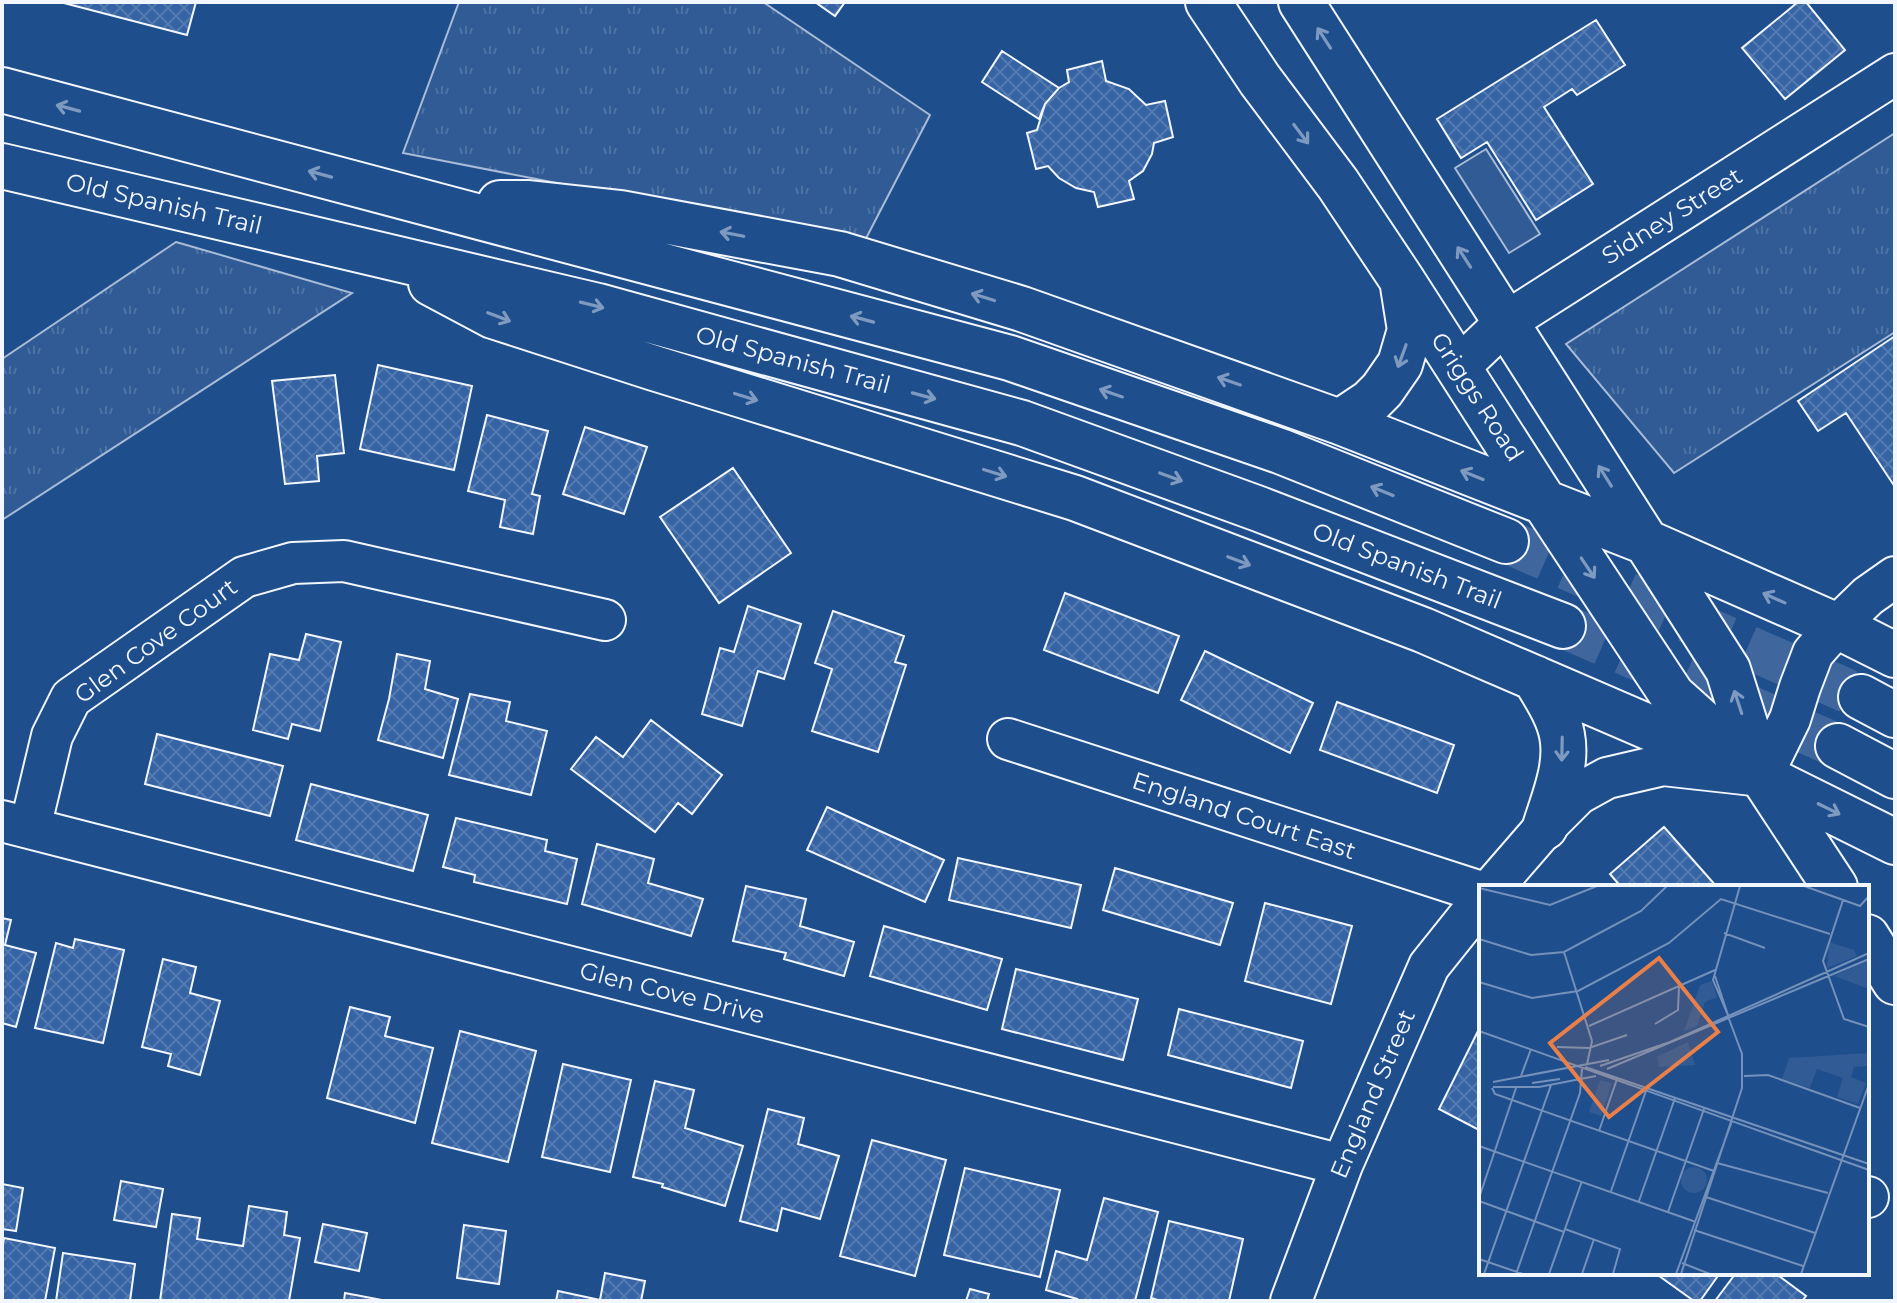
<svg xmlns="http://www.w3.org/2000/svg" width="1897" height="1303" font-family="Montserrat,sans-serif">
	<defs>
		<pattern id="grass-tufts" width="24" height="20" patternUnits="userSpaceOnUse" patternTransform="scale(2)"><rect width="24" height="20" fill="#305b95"/><path d="M3 7l-1-3M5 7V3M7 7l1-3M15 17l-1-3M17 17v-4M19 17l1-3" fill="none" stroke="#4e73a5"/></pattern>
		<pattern id="building-cross-hatch" width="8" height="8" patternUnits="userSpaceOnUse" patternTransform="scale(2)"><rect width="8" height="8" fill="#3563a3"/><path d="M0 0l8 8M0 8l8-8" fill="none" stroke="#537ab1"/></pattern>
	</defs>
	<rect width="100%" height="100%" fill="#1f4e8c"/>
	<path fill="url(#grass-tufts)" stroke="#a8bbd7" stroke-width="2" d="M459,2h304l167,113 -69,133 -63,-18 -395,-77z
		M1895,133v199l-221,141 -108,-129z
		M176,242l176,51 -350,227v-161z"/>
	<path fill="#305b95" stroke="#a8bbd7" stroke-width="2" d="M1486,149l54,85 -31,19 -54,-85z"/>
	<path fill="url(#building-cross-hatch)" stroke="#f2f6ff" stroke-width="2" d="M60,2h136l-9,33z
		M815,2h30l-10,14z
		M1798,2h8l39,48 -60,49 -43,-51z
		M1596,20l29,45 -48,30 -5,-6 -28,18 49,77 -57,36 -49,-78 -26,16 -24,-39z
		M1002,51l57,37 -14,16 -6,15 -57,-37z
		M1102,61l4,20 23,8 17,16 19,-4 8,36 -19,6 -2,11 -9,17 -14,10 5,18 -36,8 -4,-15 -18,-4 -17,-10 -11,-12 -12,3 -9,-36 10,-3 8,-26 14,-16 10,-6 -2,-12z
		M1895,336v151l-49,-74 -28,18 -20,-30z
		M378,365l94,21 -18,84 -94,-21z
		M335,375l9,78 -27,3 2,25 -34,3 -13,-103z
		M487,415l61,16 -16,63 8,2 -7,38 -33,-7 5,-27 -37,-9z
		M585,427l62,20 -23,67 -61,-20z
		M733,468l58,85 -72,50 -59,-86z
		M1065,593l114,43 -21,57 -114,-43z
		M748,606l53,18 -17,55 -26,-8 -16,55 -40,-12 18,-66 14,4z
		M833,611l71,25 -9,26 11,3 -28,87 -66,-21 20,-62 -17,-6z
		M306,634l35,8 -21,89 -28,-7 -4,15 -35,-9 17,-76 29,6z
		M1205,651l108,52 -23,50 -109,-53z
		M397,654l33,7 -5,28 33,10 -15,59 -65,-18 11,-41z
		M470,694l40,8 -4,19 41,10 -16,64 -82,-20z
		M1337,702l117,43 -17,48 -117,-43z
		M651,720l71,55 -30,39 -14,-11 -23,29 -84,-63 25,-32 27,20z
		M157,734l126,32 -13,50 -125,-32z
		M311,784l117,31 -15,56 -117,-31z
		M827,807l117,53 -19,42 -118,-52z
		M456,818l91,22 -2,11 32,8 -10,45 -93,-22 1,-7 -32,-8z
		M1664,827l53,60h-96l-11,-13z
		M597,844l57,15 -6,24 55,16 -12,37 -109,-32z
		M958,858l123,27 -10,43 -122,-28z
		M1115,868l118,35 -13,42 -117,-35z
		M746,886l60,13 -6,27 54,16 -10,34 -60,-17 2,-6 -53,-12z
		M1265,903l87,23 -21,78 -86,-23z
		M2,918l9,2 -6,25 31,8 -20,74 -14,-4z
		M884,926l118,33 -15,51 -117,-34z
		M75,939l49,11 -21,93 -68,-15 21,-85 17,5z
		M163,959l33,8 -6,26 30,8 -20,74 -32,-9 3,-12 -29,-7z
		M1016,969l122,30 -15,61 -121,-31z
		M350,1007l40,10 -5,19 48,12 -18,75 -88,-25z
		M1179,1009l124,32 -12,47 -123,-33z
		M1481,1025v106l-42,-22z
		M460,1031l76,20 -28,111 -76,-19z
		M563,1064l68,16 -21,92 -68,-15z
		M655,1081l39,9 -9,38 58,18 -18,60 -63,-19 1,-3 -30,-7z
		M768,1109l36,9 -6,26 41,12 -19,63 -38,-11 -5,23 -37,-10z
		M872,1140l74,20 -31,116 -75,-20z
		M965,1168l95,22 -20,87 -96,-22z
		M121,1181l42,8 -7,38 -42,-7z
		M2,1184l21,4 -7,43 -14,-2z
		M1104,1198l54,14 -23,89h-59l1,-2 -31,-9 10,-39 31,9z
		M249,1206l38,6 -3,23 16,3 -11,63h-129l12,-87 28,4 -3,21 46,7z
		M1169,1221l74,18 -14,62h-68l-10,-3z
		M323,1224l44,9 -8,38 -44,-9z
		M464,1225l42,6 -7,53 -42,-6z
		M4,1238l51,10 -10,53h-43v-52z
		M63,1253l72,11 -5,37h-74z
		M605,1273l40,8 -4,20h-85l2,-10 42,9z
		M1655,1273h65l-20,28h-6z
		M1736,1273h39l31,23 -4,5h-87z
		M970,1289l19,5 -2,7h-21z
		M345,1293l42,8h-43z"/>
	<g fill="none" stroke-linecap="round" stroke-linejoin="round">
		<path stroke="#3f679d" stroke-width="44" stroke-dasharray="44 22" stroke-linecap="butt" d="M1506,541l355,156
			M1563,626l275,120"/>
		<g stroke="#f2f6ff" stroke-width="44">
			<path id="minor" d="M1458,368l48,-46 389,-248
				M1008,739l473,153
				M2,821l1340,344
				M30,828l22,-92 19,-38 173,-121 49,-14 51,-2 261,59
				M1493,887l52,-60 33,-33 29,-16 56,-13 99,11 28,-57 10,-32 13,-34 24,-27 31,-30 27,-19
				M1867,1197h1
				M1291,1301l51,-136 87,-199 52,-65"/>
		</g>
		<g stroke="#f2f6ff" stroke-width="48">
			<path id="major" d="M1208,2l52,78 78,104 64,96 143,223 127,192 90,81 73,111
				M1301,2l427,668 33,104
				M2,90l1008,268 270,93 226,90
				M2,166l596,140 424,117 237,86 304,117
				M500,203h29l92,10 219,41 182,55 318,113 306,120 191,84 58,29
				M431,283l62,33 161,52 421,130 348,132 339,146 133,66
				M1340,422l30,-20 12,-12 18,-26 10,-34 -7,-44
				M1535,678c10,18 23,36 27,57 6,31 -8,63 -17,92
				M1861,697l34,18
				M1838,746l57,30
				M1867,937l28,45"/>
		</g>
		<use href="#minor" stroke="#1f4e8c" stroke-width="40"/>
		<use href="#major" stroke="#1f4e8c" stroke-width="44"/>
	</g>
	<defs><path id="oneway-shaft" d="M-6 0H5M1.5-3L5.5 0L1.5 3" fill="none" stroke-width="1.6" stroke-linecap="round" stroke-linejoin="round" transform="scale(2)"/></defs>
	<g stroke="#7e9ac0">
		<use href="#oneway-shaft" transform="translate(1324 38) rotate(-123)"/>
		<use href="#oneway-shaft" transform="translate(68 108) rotate(-165)"/>
		<use href="#oneway-shaft" transform="translate(1301 134) rotate(53)"/>
		<use href="#oneway-shaft" transform="translate(320 174) rotate(-165)"/>
		<use href="#oneway-shaft" transform="translate(732 234) rotate(-169)"/>
		<use href="#oneway-shaft" transform="translate(1464 257) rotate(-123)"/>
		<use href="#oneway-shaft" transform="translate(983 297) rotate(-163)"/>
		<use href="#oneway-shaft" transform="translate(592 305) rotate(14)"/>
		<use href="#oneway-shaft" transform="translate(499 317) rotate(21)"/>
		<use href="#oneway-shaft" transform="translate(862 319) rotate(-165)"/>
		<use href="#oneway-shaft" transform="translate(1402 356) rotate(110)"/>
		<use href="#oneway-shaft" transform="translate(1229 381) rotate(-161)"/>
		<use href="#oneway-shaft" transform="translate(1111 393) rotate(-161)"/>
		<use href="#oneway-shaft" transform="translate(924 396) rotate(15)"/>
		<use href="#oneway-shaft" transform="translate(746 397) rotate(17)"/>
		<use href="#oneway-shaft" transform="translate(995 473) rotate(17)"/>
		<use href="#oneway-shaft" transform="translate(1472 475) rotate(-158)"/>
		<use href="#oneway-shaft" transform="translate(1605 476) rotate(-122)"/>
		<use href="#oneway-shaft" transform="translate(1171 477) rotate(20)"/>
		<use href="#oneway-shaft" transform="translate(1382 491) rotate(-158)"/>
		<use href="#oneway-shaft" transform="translate(1239 561) rotate(21)"/>
		<use href="#oneway-shaft" transform="translate(1588 568) rotate(56)"/>
		<use href="#oneway-shaft" transform="translate(1774 598) rotate(-156)"/>
		<use href="#oneway-shaft" transform="translate(1738 702) rotate(-108)"/>
		<use href="#oneway-shaft" transform="translate(1562 749) rotate(91)"/>
		<use href="#oneway-shaft" transform="translate(1829 809) rotate(26)"/>
	</g>
	<g text-anchor="middle" stroke-width="6" stroke-linejoin="round" paint-order="stroke">
		<g font-size="24" fill="#f2f6ff" stroke="#1f4e8c">
			<text transform="translate(164 204) rotate(13)" y="8">Old Spanish Trail</text>
			<text transform="translate(1672 216) rotate(-32)" y="8">Sidney Street</text>
			<text transform="translate(793 360) rotate(15)" y="8">Old Spanish Trail</text>
			<text transform="translate(1477 397) rotate(57)" y="8">Griggs Road</text>
			<text transform="translate(1407 566) rotate(21)" y="8">Old Spanish Trail</text>
			<text transform="translate(156 641) rotate(-36)" y="8">Glen Cove Court</text>
			<text transform="translate(1244 816) rotate(18)" y="8">England Court East</text>
			<text transform="translate(672 993) rotate(14)" y="8">Glen Cove Drive</text>
			<text transform="translate(1373 1094) rotate(-67)" y="8">England Street</text>
		</g>
	</g>
	<g transform="translate(1479 885)">
		<rect width="390" height="390" fill="#1f4e8c"/>
		<path d="M350,57l25,8 3,6 -30,12zM390,75v29l-35,-13zM233,96l5,16 -12,5 -8,24 -13,5 16,-46zM209,157l7,23 -36,2 -2,-10zM390,168v13l-15,1 -3,10 15,6 -8,21 -21,-7 6,-19 -26,-9 -7,19 -28,-9 7,-21zM121,195l12,3 -11,33 -12,-4zM202 295a13 13 0 1 1 26 0a13 13 0 1 1-26 0Z" fill="#305b95"/>
		<path fill="none" stroke="#7391ba" stroke-width="2" d="M325,1l56,20 9,-10M0,3l71,17 47,-19M364,15l-20,61 21,58 25,8M245,48l41,15M0,54l52,16 33,-3 77,-41 26,-25M85,67l28,89 -5,23M236,91l13,39M0,97l53,16 46,-7 91,-48 52,-44 109,35M249,130l-15,-35 27,-94M176,139l23,-14 1,-24M110,141l126,-56M0,146l390,139M78,162l32,1 38,-13M121,181l70,-24 199,-89M106,182l284,97M128,184l262,-110M42,191l10,-27M265,191l24,-1 92,33M14,197l116,-22M53,198l28,-4M14,202h46l57,-11M13,203l3,6 219,77M120,246l18,-52M0,261l217,76M238,278l111,30M132,306l36,-103M227,312l109,36M0,313l37,-110M0,316l85,31M160,316l36,-103M189,327l36,-103M86,344l55,20 -7,25M215,345l109,36M0,374l44,15M203,378l28,11M5,389l67,-189M37,389l64,-181 2,-24M70,389l33,-93M103,389l12,-35M197,389l56,-153M202,389l61,-186v-34l-13,-35M322,389l68,-190"/>
		<path fill="#ea8049" fill-opacity="0.15" stroke="#ea8049" stroke-width="4" d="M180,73l59,74 -109,85 -59,-74z"/>
		<rect width="390" height="390" fill="none" stroke="#f2f6ff" stroke-width="4"/>
	</g>
	<rect width="1897" height="1303" fill="none" stroke="#f2f6ff" stroke-width="8"/>
</svg>
